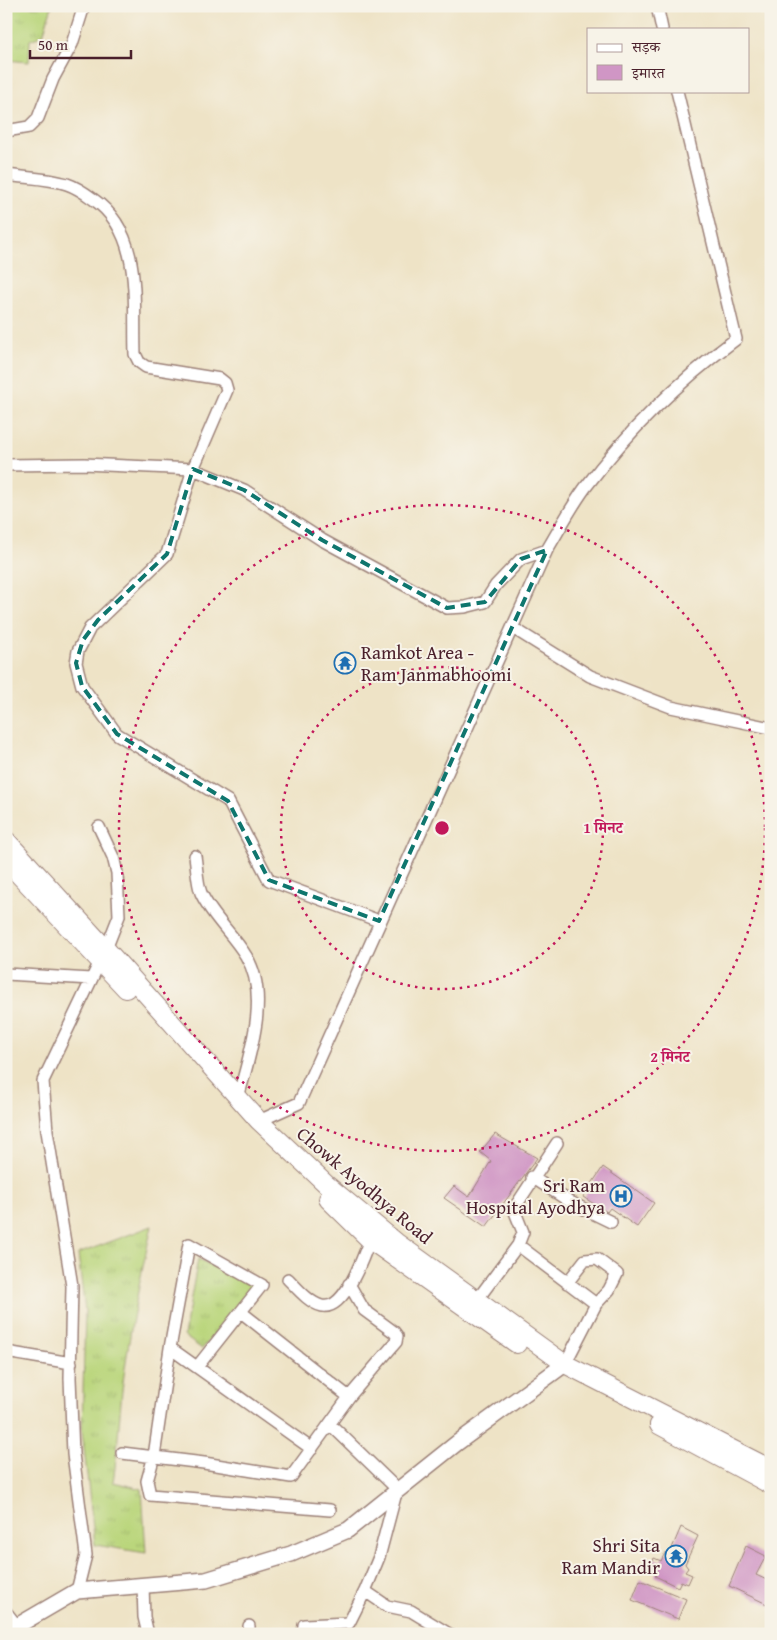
<svg xmlns="http://www.w3.org/2000/svg" width="777" height="1640" font-family="'Gentium Book Plus','Noto Serif Devanagari',serif">
	<defs>
		<pattern id="grass-tufts" width="24" height="20" patternUnits="userSpaceOnUse" patternTransform="scale(1.25)"><rect width="24" height="20" fill="#bad67c"/><path d="M3 7l-1-3M5 7V3M7 7l1-3M15 17l-1-3M17 17v-4M19 17l1-3" fill="none" stroke="#a1b76b"/></pattern>
	</defs>
	<rect width="100%" height="100%" fill="#f7f3e8"/>
	<filter id="ink" filterUnits="userSpaceOnUse"><feTurbulence type="fractalNoise" baseFrequency=".02" numOctaves="2"/><feDisplacementMap in="SourceGraphic" scale="10" xChannelSelector="R" yChannelSelector="G"/><feConvolveMatrix kernelMatrix="1 2 1 2 8 2 1 2 1" color-interpolation-filters="sRGB"/></filter>
	<filter id="wash" filterUnits="userSpaceOnUse"><feTurbulence type="fractalNoise" baseFrequency=".0096" numOctaves="4" result="noise"/><feDisplacementMap in="SourceGraphic" scale="20" xChannelSelector="R" yChannelSelector="G"/><feGaussianBlur stdDeviation="1.12" result="paint"/><feColorMatrix in="noise" values="0 0 0 0 0 0 0 0 0 0 0 0 0 0 0 0 0 1.4 0 .05"/><feComposite in="paint" operator="in"/></filter>
	<g filter="url(#wash)">
		<rect width="100%" height="100%" fill="#eee3c6"/>
		<path fill="url(#grass-tufts)" stroke="#827a54" d="M6,6h46l-9,29 -13,5 -1,22 -23,-2z
			M152,1226c-11,47 -20,94 -27,142 -6,38 -6,76 -12,114l29,7 4,64 -51,-8 -13,-114 3,-120 -7,-57z
			M198,1259l57,28 -53,62 -18,-13z"/>
		<g id="blocks">
			<path fill="#d096c5" d="M495,1134l42,24 -51,69 -42,-29 10,-12 15,11 22,-36 -11,-9z
				M603,1167l51,36 -17,24 -27,-19 -3,4 -24,-15z
				M681,1527l17,9 -13,28 3,4 -3,4 7,3 -4,9 -7,-3 -3,6 -23,-11 2,-6 -7,-3 4,-9 7,3 4,-8h5z
				M746,1546l20,10 -10,19 15,7v24l-42,-20z
				M640,1580l46,19 -8,20 -46,-19z"/>
		</g>
	</g>
	<g filter="url(#ink)">
		<use href="#blocks" fill-opacity="0" stroke="#9c8178" stroke-width="1"/>
		<g fill="none" stroke-linecap="round" stroke-linejoin="round">
			<g stroke="#9c8178" stroke-width="14">
				<path id="street" d="M657,6l5,23
					M6,131l23,-4 9,-9 15,-39 19,-35 12,-38
					M6,175c20,3 42,3 61,9 9,3 18,9 26,15 50,34 40,101 42,155l4,8 7,5 74,12 5,4 2,7 -34,79 -26,85 -77,74 -12,23 -2,12 6,23 35,48 111,67 41,79 110,41
					M6,465l78,-1 109,5 51,21 78,50 125,68 18,-1 20,-5 11,-17 25,-26 26,-9
					M513,628l77,48 81,31 100,21
					M195,856c2,12 2,27 6,37 11,24 32,41 45,63 25,40 3,100 -8,142
					M6,974l85,5
					M259,1121l40,-18 248,-553c12,-20 24,-43 38,-62 43,-57 94,-107 151,-149l-59,-248
					M532,1177l40,26 39,19
					M518,1245l5,-13 -8,-20 2,-8 40,-61
					M288,1279c9,9 21,24 34,27 23,5 43,-53 49,-70
					M567,1283l18,-23 12,-1 20,15 -8,16 -13,14
					M477,1300l41,-55 78,59 -31,60
					M241,1312l108,85
					M170,1348l142,101
					M6,1352l65,11
					M197,1367l65,-82 -73,-41 -19,104 -16,108 -7,25 3,14 180,15
					M330,1424l67,65 -18,68 -14,34 22,15 24,5 38,23
					M122,1453l82,10 87,14 58,-80 47,-55 1,-6 -3,-4 -30,-22 -15,-26
					M143,1585l1,32 4,17
					M77,1591l9,-36 -13,-101 -3,-76 2,-92 -25,-155 -4,-50 63,-132 13,-33 -2,-43 -4,-16 -14,-30
					M6,1612l11,14
					M249,1634v-8
					M303,1634l1,-9 45,-2 16,-32"/>
			</g>
			<g stroke="#9c8178" stroke-width="18">
				<path id="secondary" d="M8,1634l9,-8 60,-35 129,-11 85,-26 57,-24 109,-87 108,-79"/>
			</g>
			<g stroke="#9c8178" stroke-width="20">
				<path id="primary" d="M6,840l100,109 153,172 68,64 69,57 169,122 206,105
					M6,861l120,128
					M328,1199l42,41 147,104
					M659,1425l112,60"/>
			</g>
			<use href="#street" stroke="#fff" stroke-width="11"/>
			<use href="#secondary" stroke="#fff" stroke-width="15"/>
			<use href="#primary" stroke="#fff" stroke-width="18"/>
		</g>
	</g>
	<path fill="none" stroke="#0f766e" stroke-width="4" stroke-dasharray="10 6" stroke-linejoin="round" d="M193,469l51,21 78,50 125,68 38,-6 36,-43 26,-9 -168,371 -110,-41 -41,-79 -111,-67 -35,-48 -6,-23 7,-23 15,-20 69,-66z"/>
	<g fill="none" stroke="#c2185b" stroke-width="2.5" stroke-dasharray="2.5 5">
		<circle cx="442" cy="828" r="161"/>
		<circle cx="442" cy="828" r="323"/>
	</g>
	<defs>
		<g id="temple-ring" transform="scale(1.125)"><circle r="9.5" fill="#f7f3e8" stroke="#1f6fb2" stroke-width="1.5"/><path d="M0-6L5-2H3V0L6.5 2.5H4V6H1.5V3h-3V6H-4V2.5H-6.5L-3 0V-2H-5Z" fill="#1f6fb2"/></g>
		<g id="hospital-ring" transform="scale(1.125)"><circle r="9.5" fill="#f7f3e8" stroke="#1f6fb2" stroke-width="1.5"/><path d="M-5-5h3v3.5h4V-5h3V5h-3V1.5h-4V5h-3Z" fill="#1f6fb2"/></g>
	</defs>
	<g fill-rule="evenodd">
		<use href="#temple-ring" x="345" y="663"/>
		<use href="#hospital-ring" x="621" y="1196"/>
		<use href="#temple-ring" x="676" y="1556"/>
	</g>
	<g text-anchor="middle" stroke-width="4" stroke-linejoin="round" paint-order="stroke">
		<g font-size="19" fill="#4a1f2b" stroke="#f7f3e8" text-anchor="end">
			<text x="361" y="659" text-anchor="start">Ramkot Area -<tspan x="361" dy="22">Ram Janmabhoomi</tspan></text>
			<text x="605" y="1192">Sri Ram<tspan x="605" dy="22">Hospital Ayodhya</tspan></text>
			<text x="660" y="1552">Shri Sita<tspan x="660" dy="22">Ram Mandir</tspan></text>
		</g>
		<g font-size="19" fill="#4a1f2b" stroke="#f7f3e8">
			<text transform="translate(365 1185) rotate(40)" y="7">Chowk Ayodhya Road</text>
		</g>
	</g>
	<circle cx="442" cy="828" r="8" fill="#c2185b" stroke="#f7f3e8" stroke-width="2.5"/>
	<g font-size="15" text-anchor="middle" font-weight="bold" fill="#c2185b" stroke="#f7f3e8" stroke-width="4" stroke-linejoin="round" paint-order="stroke">
		<text x="603" y="833">1 मिनट</text>
		<text x="670" y="1062">2 मिनट</text>
	</g>
	<rect width="777" height="1640" fill="none" stroke="#f7f3e8" stroke-width="25"/>
	<rect x="587" y="28" width="162" height="65" fill="#f7f3e8" stroke="#b29e9c"/>
	<rect x="597" y="44" width="25" height="8" fill="#ffffff" stroke="#b29e9c"/>
	<text x="632" y="52" font-size="15" fill="#4a1f2b">सड़क</text>
	<rect x="597" y="65" width="25" height="15" fill="#d096c5" stroke="#b29e9c"/>
	<text x="632" y="78" font-size="15" fill="#4a1f2b">इमारत</text>
	<path d="M30 50v8h101v-8" fill="none" stroke="#4a1f2b" stroke-width="2.5"/>
	<text x="38" y="50" font-size="15" fill="#4a1f2b" stroke="#f7f3e8" stroke-width="4" paint-order="stroke">50 m</text>
</svg>
